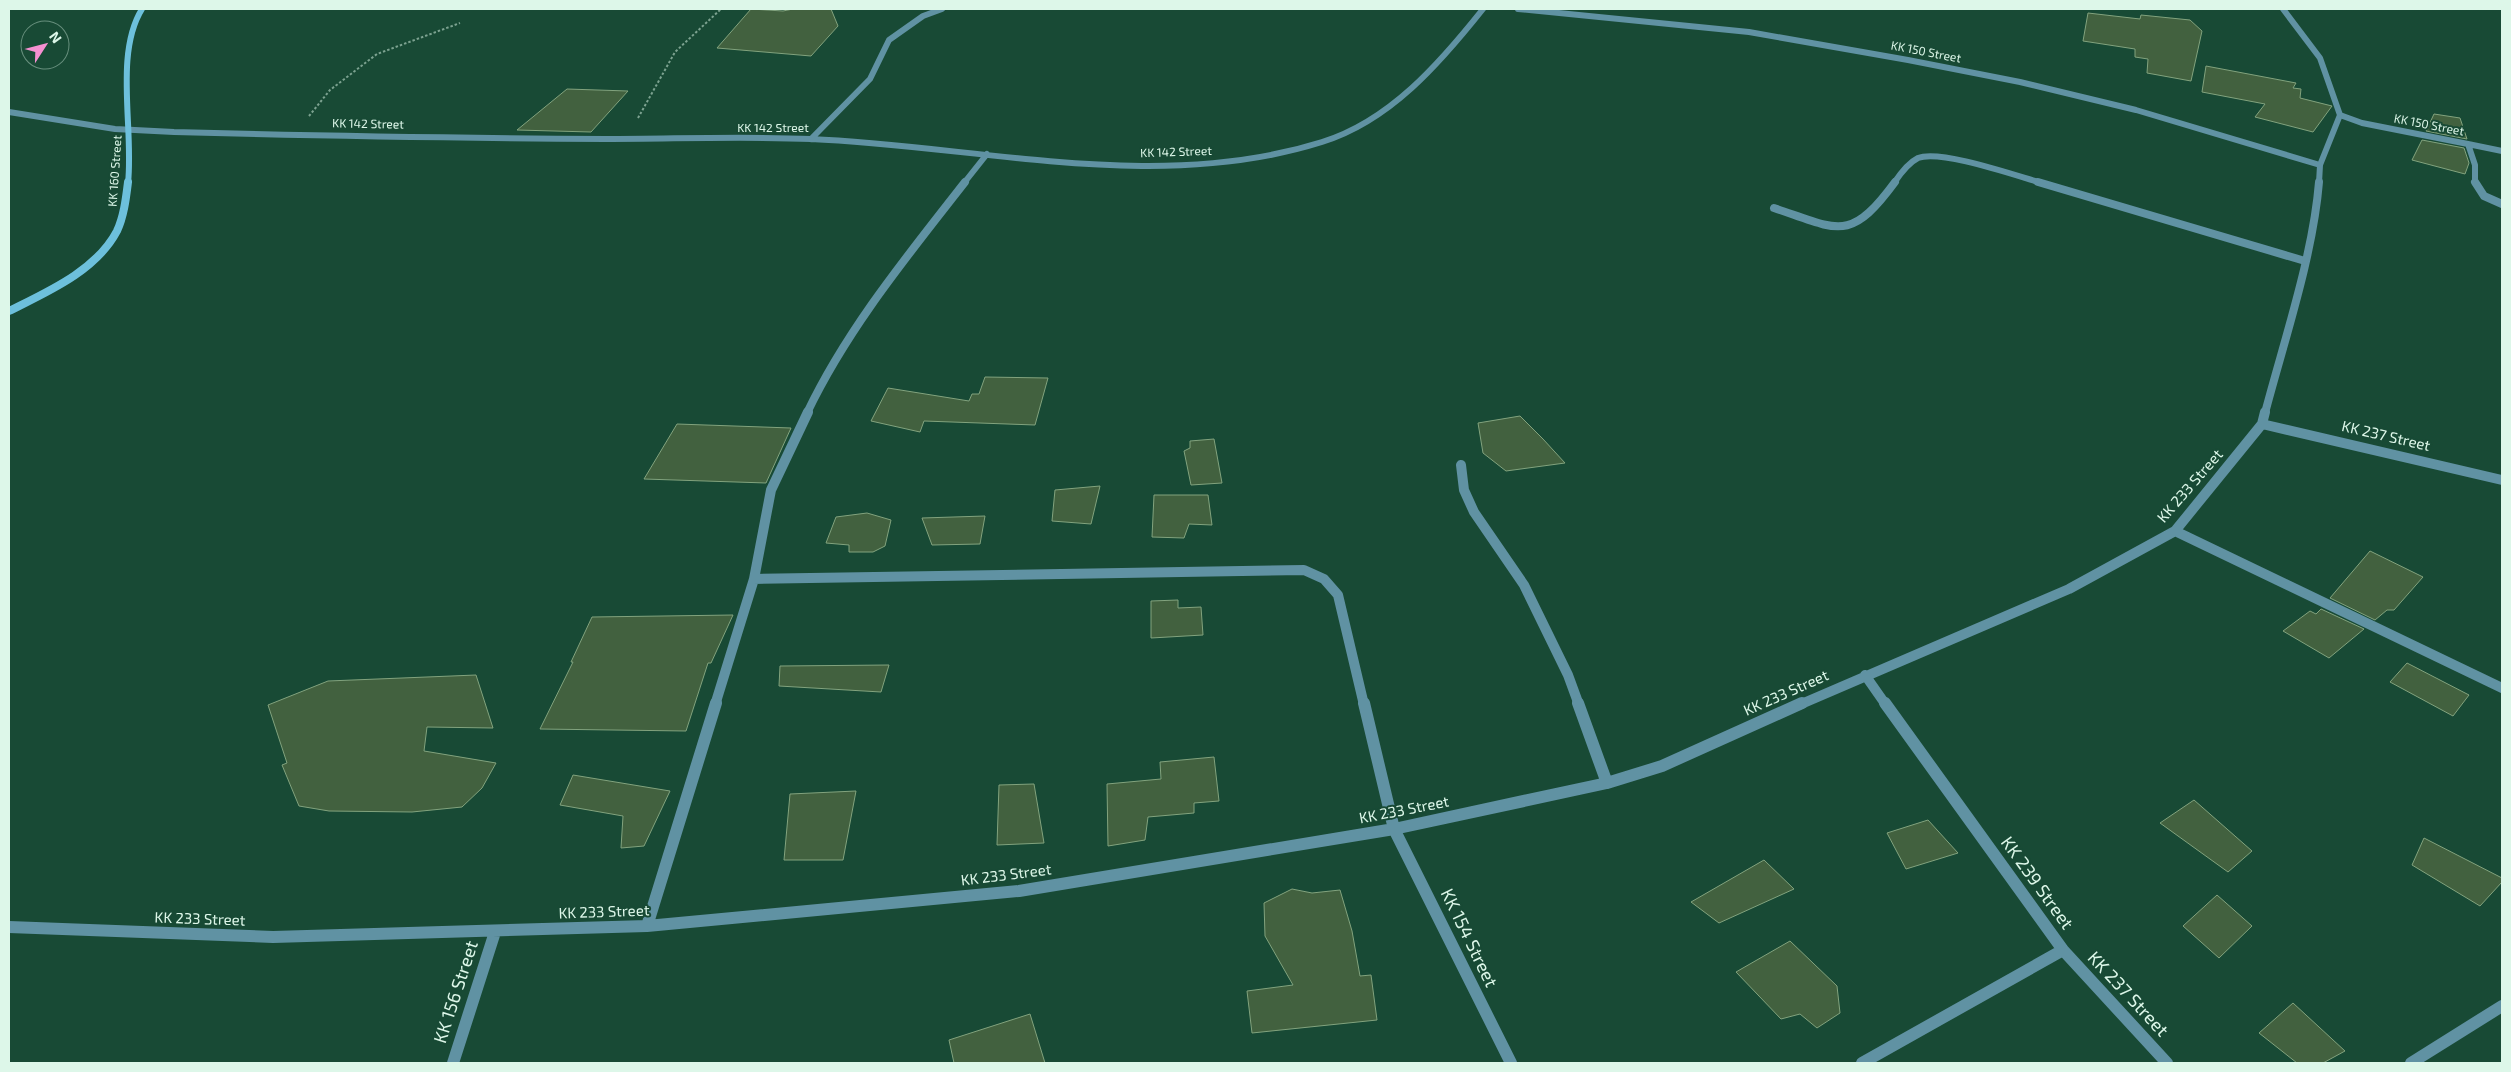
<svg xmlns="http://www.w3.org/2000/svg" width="2511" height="1072" font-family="'Exo 2',sans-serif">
	<rect width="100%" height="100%" fill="#184a35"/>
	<path fill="#42613f" stroke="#82a37e" d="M751,9l32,2 10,-2h38l7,17 -27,30 -94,-8z
		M2088,13l52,6 1,-4 49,5 12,11 -11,50 -44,-8 1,-14 -13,-2v-8l-52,-8z
		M2206,66l90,17 -3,5 8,1 -1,9 32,8 -19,26 -58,-15 10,-13 -63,-12z
		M567,89l61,2 -37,41 -74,-2z
		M2434,114l26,4 7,21 -41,-8z
		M2422,140l42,8 5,15 -4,11 -53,-14z
		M985,377l63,1 -13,47 -111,-4 -4,11 -49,-11 17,-33 81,13 3,-7h7z
		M1520,416l23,23 22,24 -59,8 -23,-18 -5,-30z
		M677,424l114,4 -25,55 -122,-4z
		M1214,439l8,44 -31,2 -7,-34 6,-3v-7z
		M1100,486l-9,38 -39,-3 3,-31z
		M1154,495h54l4,30 -23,-1 -5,14 -32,-1z
		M867,513l24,7 -6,26 -12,6h-24v-7l-23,-2 10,-26z
		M985,516l-5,28 -48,1 -10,-27z
		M2370,551l53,26 -29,33h-7l-12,10 -45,-22z
		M1178,600v8l23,-1 2,28 -52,3v-37z
		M2321,609l43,20 -35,29 -46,-27 27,-20 6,3z
		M733,615l-22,48h-3l-22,68 -146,-2 33,-67h-2l21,-45z
		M2407,663l62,32 -16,21 -63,-34z
		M889,665l-8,27 -102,-6 1,-20z
		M476,675l17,53 -66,-1 -3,24 72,12 -14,25 -20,19 -50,5 -83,-1 -30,-5 -17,-41 5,-2 -19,-58 60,-24z
		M1214,757l5,44 -25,2v10l-46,4 -3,23 -37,6 -1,-62 54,-5 -1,-17z
		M573,775l97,16 -26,55 -23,2 2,-32 -63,-11z
		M1034,784l10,59 -47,2 2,-60z
		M856,791l-13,69h-59l6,-66z
		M2194,800l58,51 -24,21 -68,-49z
		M1928,820l30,33 -52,16 -19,-36z
		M2424,838l78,40v4l-22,24 -68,-41z
		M1764,860l30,29 -75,34 -28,-21z
		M1292,889l20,4 28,-3 12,41 8,45 11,-1 6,45 -125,13 -5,-42 46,-6 -28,-49 -1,-33z
		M2217,895l35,31 -33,32 -36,-32z
		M1790,941l47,45 3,27 -23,15 -17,-14 -19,5 -45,-47z
		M2293,1003l52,48 -22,12h-26l-38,-30z
		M1030,1014l15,49h-91l-5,-23z"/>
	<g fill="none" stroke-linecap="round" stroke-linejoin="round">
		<path stroke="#7ca290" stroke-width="2" stroke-dasharray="2.5 2" stroke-linecap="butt" d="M309,116l21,-26 47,-36 83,-31
			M638,118l37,-66 46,-43"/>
		<path stroke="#6092a3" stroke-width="6" d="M1518,9l231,23 159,28 112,22 116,28 184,55
			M2283,9l37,49 20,57 -20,50 -1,18
			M9,112l106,17 59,3c144,4 288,6 432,7 68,0 137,-3 205,0 168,7 346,55 511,3 68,-21 118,-79 161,-133
			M2340,115l22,8 106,21 7,21v18
			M811,139l59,-60 19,-39 34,-24 19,-7
			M2468,144l34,7
			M964,183l23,-29
			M1894,183c6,-9 14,-20 24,-25 22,-9 99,18 124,25"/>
		<path stroke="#6092a3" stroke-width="8" d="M2038,182l267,79
			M2475,182l9,14 18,8
			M1774,208c65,22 76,35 121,-26
			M807,413c40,-84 101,-158 158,-231
			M2265,413c19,-72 48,-157 54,-231"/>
		<path stroke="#6092a3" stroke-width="10" d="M2262,424l240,56
			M1461,465l3,25 10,22 50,73 44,90 11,30
			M2175,531l327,157
			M754,579l550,-9 20,9 14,16 26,110
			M1865,675l21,30
			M715,705l39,-126 17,-89 37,-78
			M1799,705l270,-116 106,-58 87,-107 3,-12"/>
		<path stroke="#6092a3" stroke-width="12" d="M1364,703l30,126 117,234
			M1578,703l29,80
			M647,926l69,-223
			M9,927l264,10 374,-11 372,-35 375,-62 213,-46 55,-17 140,-63
			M2063,950l104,113
			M453,1063l42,-131
			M1862,1063l201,-113 -178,-247
			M2411,1063l91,-57"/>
		<path stroke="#6dc0dc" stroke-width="6" d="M128,183c6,-53 -14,-129 14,-174"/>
		<path stroke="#6dc0dc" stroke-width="8" d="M9,311c38,-19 87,-40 108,-80 7,-15 9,-33 11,-49"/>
	</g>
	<g text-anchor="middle" stroke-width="4" stroke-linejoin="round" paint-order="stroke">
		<g font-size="12" fill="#ddf7e9" stroke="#184a35">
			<text transform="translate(1926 52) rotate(11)" y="4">KK 150 Street</text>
			<text transform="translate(368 124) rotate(1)" y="4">KK 142 Street</text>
			<text transform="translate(2429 125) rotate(11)" y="4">KK 150 Street</text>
			<text x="773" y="132">KK 142 Street</text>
			<text transform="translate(1176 152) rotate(-2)" y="4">KK 142 Street</text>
			<text transform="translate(115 171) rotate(-86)" y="4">KK 160 Street</text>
		</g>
		<g font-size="15" fill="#ddf7e9" stroke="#184a35">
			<text transform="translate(2386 436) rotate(13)" y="5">KK 237 Street</text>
			<text transform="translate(2190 486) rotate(-49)" y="5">KK 233 Street</text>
			<text transform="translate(1786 693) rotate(-24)" y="5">KK 233 Street</text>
			<text transform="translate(1404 810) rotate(-11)" y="5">KK 233 Street</text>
			<text transform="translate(1006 875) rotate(-7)" y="5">KK 233 Street</text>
			<text transform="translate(604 912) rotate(-2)" y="5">KK 233 Street</text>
			<text transform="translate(200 919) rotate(2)" y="5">KK 233 Street</text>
		</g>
		<g font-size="18" fill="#ddf7e9" stroke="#184a35">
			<text transform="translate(2037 883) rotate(54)" y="6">KK 239 Street</text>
			<text transform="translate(1469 938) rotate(64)" y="6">KK 154 Street</text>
			<text transform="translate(456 992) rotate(-72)" y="6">KK 156 Street</text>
			<text transform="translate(2128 994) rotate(47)" y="6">KK 237 Street</text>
		</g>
	</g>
	<rect width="2511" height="1072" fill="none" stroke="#ddf7e9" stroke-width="20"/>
	<g transform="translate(45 45) rotate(54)"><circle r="24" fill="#184a35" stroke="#678f7d"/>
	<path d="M0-4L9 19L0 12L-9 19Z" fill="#f590d1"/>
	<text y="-8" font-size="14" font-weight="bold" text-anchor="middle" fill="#ddf7e9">N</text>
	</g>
</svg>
